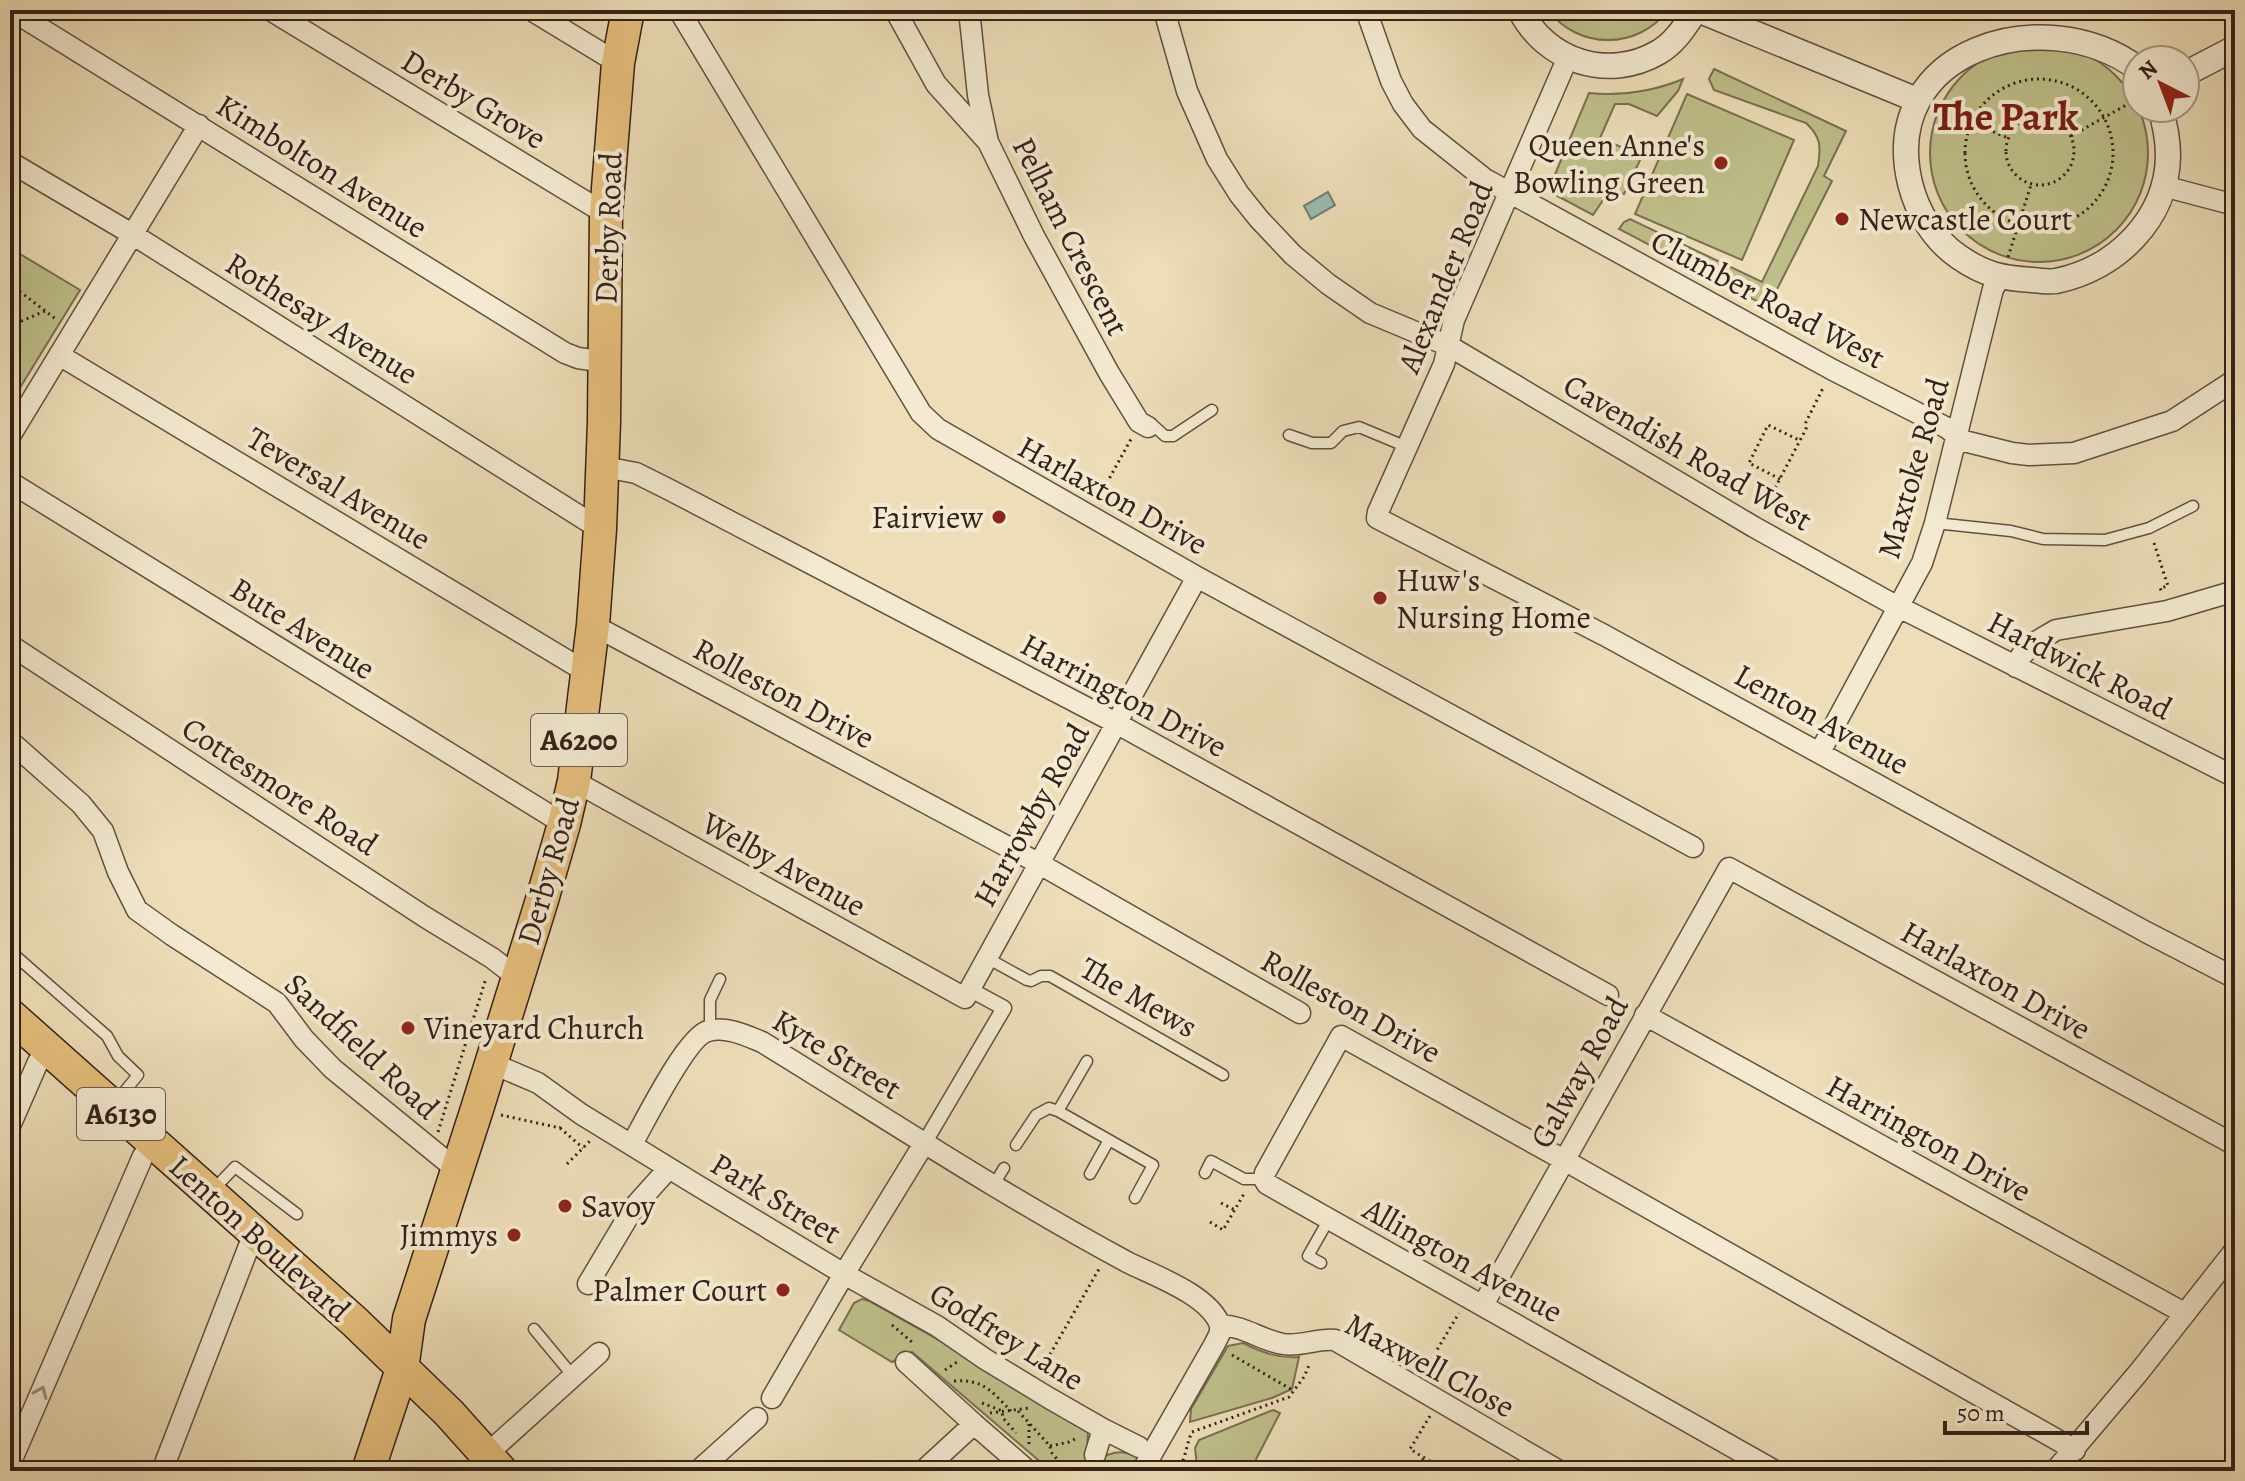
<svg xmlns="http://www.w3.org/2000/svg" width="2245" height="1481" font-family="Alegreya,serif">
	<rect width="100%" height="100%" fill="#eddeb8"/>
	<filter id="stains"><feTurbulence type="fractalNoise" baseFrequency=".0025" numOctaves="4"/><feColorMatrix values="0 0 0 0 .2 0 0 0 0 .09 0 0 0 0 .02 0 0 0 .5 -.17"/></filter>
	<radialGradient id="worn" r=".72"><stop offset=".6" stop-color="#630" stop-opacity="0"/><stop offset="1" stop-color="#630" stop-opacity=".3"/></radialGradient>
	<path fill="#bec08a" stroke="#797052" stroke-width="2" d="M1548,10h120c-30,40 -90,40 -120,0z
		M1930 153a109 109 0 1 1 218 0a109 109 0 1 1-218 0Z
		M1714,69l132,62 -22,45 8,5 -64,126 -149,-78 5,-7 6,-3 132,63 56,-116c3,-20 3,-29 -12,-43l-92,-33 -5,-11z
		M1683,79l-5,12 -21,25 -28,-12h-14l-15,34 42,18 -18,38 -14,-4 -17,25 -45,-24 41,-98c33,3 63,-1 94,-14z
		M1687,94l107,46 -52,120 -107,-46z
		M10,248l70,42 -70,114z
		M862,1299l7,2 211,118 8,10 -1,29 9,3c21,-14 31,-9 53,-1l-7,11h-91l-139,-119 -20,10 -53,-32 15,-27z
		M1243,1343c18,9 36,16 56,14l-7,32 -20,9 -82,24 1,-13 37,-63z
		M1273,1410l7,3 -30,58h-43l-10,-5 -2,-18 4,-8z"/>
	<path fill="#99bcae" stroke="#717e73" stroke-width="2" d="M1328,192l7,13 -24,14 -7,-13z"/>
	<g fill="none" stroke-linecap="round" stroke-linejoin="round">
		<g stroke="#625042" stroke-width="13">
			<path id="service" d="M1148,427l6,-1 11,10h8l39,-26
				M1289,435l23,8h19l12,-12 16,-4 48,20
				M1935,523l76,8 32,8 62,1 44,-12 44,-22
				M10,951l97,85 11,20 20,19 -22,27
				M987,958l40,22 4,1 10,-5h9l173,99
				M710,1030v-30l10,-21
				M1058,1111l29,-50
				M1016,1145l20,-30 13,-7 9,3 95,54 -18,33
				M1205,1173l6,-12 33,18h20
				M1090,1174l19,-34
				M993,1186l11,-18
				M213,1190l22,-23 62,47
				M1321,1263l-13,-7 21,-37
				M534,1329l39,47"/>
		</g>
		<g stroke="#625042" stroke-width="17">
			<path id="pedestrian" d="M925,1142l79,-134 -35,-19"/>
		</g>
		<g stroke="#625042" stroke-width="23">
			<path id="minor" d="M11,10l554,343 13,5 27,4
				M270,10l336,204
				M531,10l87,53
				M679,10l242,403 17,16 259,148 496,270
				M895,10l41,74 52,58
				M969,10l9,85 10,47 46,94 75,137 30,49 9,5
				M1164,10l23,81 30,68 22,35 20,25 34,36 35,29 42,29 79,33 305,181 135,75 346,175
				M1366,10l25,71 12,23 19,25 63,50 348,191 114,58 17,13 48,12 17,2 45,-2 98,-32 63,-41
				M1568,57l-114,263 -10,44 -66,148 -1,6 227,117 542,297 89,46
				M10,162l122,72 468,295
				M2163,186l72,19
				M59,355l529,318
				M10,436l189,-311
				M604,467l32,6 34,17 446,233 492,272
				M10,482l554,342
				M593,625l445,238 262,150
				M10,645l415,272 67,41 26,20
				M2016,667l5,-11 13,-13 22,-13 111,-19 68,-20
				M10,741l71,63 22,27 15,41 19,38 35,25 105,68 27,36 29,30 124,101
				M1820,752l102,-189 13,-40 58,-234 7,-11
				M574,781l391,217 232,-421
				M1645,1015l539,298
				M491,1063l47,20 43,31 114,70 149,90 93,52 48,33 64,39 54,31 36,18
				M10,1126l28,-64 10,-13
				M632,1144c12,-21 55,-108 76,-113 18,-5 37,4 54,11 121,74 240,153 365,220 28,14 82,33 93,63
				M588,1284l46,-77 35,-39
				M1483,1305l246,-437 506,277
				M1220,1325c25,1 40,15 63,19 18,3 34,-6 52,-4l224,131
				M906,1362l68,62
				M772,1398l72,-124 81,-132
				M486,1455l113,-102
				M1095,1455l8,-26
				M10,1464l133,-308 12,-12
				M162,1471l92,-238
				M698,1471l59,-53
				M923,1471l51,-47 54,47
				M1142,1471l72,-126 6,-12v-8
				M1775,1471l-508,-287 -3,-5 1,-6 76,-137 223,124 511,290
				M2055,1471l84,-99 96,-122"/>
		</g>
		<g stroke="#625042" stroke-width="27">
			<path id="tertiary" d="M1520,10c26,51 88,72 139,42 17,-10 26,-26 37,-42
				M1698,10l219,90
				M2137,68c-92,-68 -259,-19 -227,115 7,29 24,57 49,74 26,18 43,21 73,23 8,1 17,2 24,1 60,-12 111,-62 112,-125 0,-17 -3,-32 -8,-48
				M2185,74l50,-26"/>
		</g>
		<g stroke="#34211a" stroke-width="35">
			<path id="primary" d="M10,1015l345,307 94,91 52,58
				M368,1471l34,-102 7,-50 68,-210 65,-209 22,-76 10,-43 19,-156 7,-96 4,-107 2,-208 12,-151 10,-53"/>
		</g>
		<path stroke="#34211a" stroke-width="3" stroke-dasharray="2 4" stroke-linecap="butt" d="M1965 153a74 74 0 1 1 148 0a74 74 0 1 1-148 0Z
			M1938,108l70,30
			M2006 151a34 34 0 1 1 68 0a34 34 0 1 1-68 0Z
			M2071,136l66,-37
			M2008,257l23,-72
			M10,284l47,36
			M10,326l35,-15
			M1780,479l-31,-16 19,-38 31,15
			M1098,499l33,-60
			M1764,509l42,-80v-7l17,-34
			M2154,543l14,43 -8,2 2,4
			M501,1115l59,13 2,-4
			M560,1128l23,20
			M438,1132l48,-154
			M567,1164l23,-23
			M1221,1203l14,7
			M1210,1222l13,8 22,-38
			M892,1325l21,18
			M1232,1355l62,36
			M945,1370l12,-8
			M1041,1370l58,-101
			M1425,1370l34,-57
			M954,1381c30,-2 38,11 57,30
			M982,1403l20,8 1,7 13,15
			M1018,1411l32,35 1,6 16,19
			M990,1413l40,-5
			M1430,1416l-20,33 36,22
			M1029,1424v21
			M1050,1446l19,-4 8,-4
			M1183,1464l11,7
			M1177,1471c9,-11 9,-27 15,-39l97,-35 15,-20 6,-14
			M1416,1471l8,-13"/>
		<use href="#service" stroke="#f3ead1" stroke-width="10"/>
		<use href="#pedestrian" stroke="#f3ead1" stroke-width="14"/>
		<use href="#minor" stroke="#f3ead1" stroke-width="20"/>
		<use href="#tertiary" stroke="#f3ead1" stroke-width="24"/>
		<use href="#primary" stroke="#e6bf7c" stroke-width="32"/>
	</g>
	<defs><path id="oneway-chevron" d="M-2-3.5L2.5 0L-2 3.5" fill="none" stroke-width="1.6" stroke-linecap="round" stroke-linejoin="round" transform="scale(2)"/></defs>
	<use stroke="#9d907f" href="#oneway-chevron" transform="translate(41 1392) rotate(-67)"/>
	<g fill="#8f2418" stroke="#f3ead1" stroke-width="3">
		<circle cx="1721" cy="163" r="8"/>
		<circle cx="1842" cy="219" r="8"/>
		<circle cx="999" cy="517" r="8"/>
		<circle cx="1380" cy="598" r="8"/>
		<circle cx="408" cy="1028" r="8"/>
		<circle cx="565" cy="1206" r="8"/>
		<circle cx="514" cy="1235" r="8"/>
		<circle cx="783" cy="1290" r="8"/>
	</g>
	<g text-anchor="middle" stroke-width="8" stroke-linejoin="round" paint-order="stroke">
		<g fill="#f3ead1" stroke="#6d5d51" stroke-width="2">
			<rect x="531" y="714" width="96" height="52" rx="6"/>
			<rect x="77" y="1088" width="88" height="52" rx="6"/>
		</g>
		<g font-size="30" font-weight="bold" fill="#34211a">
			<text x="579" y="750">A6200</text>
			<text x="121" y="1124">A6130</text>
		</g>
		<g font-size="32" fill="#34211a" stroke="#f3ead1">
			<text transform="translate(474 99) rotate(31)" y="11">Derby Grove</text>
			<text transform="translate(322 166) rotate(32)" y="11">Kimbolton Avenue</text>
			<text transform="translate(608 228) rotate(-88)" y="11">Derby Road</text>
			<text transform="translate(1071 236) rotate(63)" y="11">Pelham Crescent</text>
			<text transform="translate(1445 277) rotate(-68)" y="11">Alexander Road</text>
			<text transform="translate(1768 299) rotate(28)" y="11">Clumber Road West</text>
			<text transform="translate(322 318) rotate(32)" y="11">Rothesay Avenue</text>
			<text transform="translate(1688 452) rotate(30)" y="11">Cavendish Road West</text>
			<text transform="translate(1913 468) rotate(-74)" y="11">Maxtoke Road</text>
			<text transform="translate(339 488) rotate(31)" y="11">Teversal Avenue</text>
			<text transform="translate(1113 495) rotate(29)" y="11">Harlaxton Drive</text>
			<text transform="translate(303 628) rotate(32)" y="11">Bute Avenue</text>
			<text transform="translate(2080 665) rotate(27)" y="11">Hardwick Road</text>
			<text transform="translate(784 693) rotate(28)" y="11">Rolleston Drive</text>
			<text transform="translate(1124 695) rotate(28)" y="11">Harrington Drive</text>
			<text transform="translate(1822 719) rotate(29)" y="11">Lenton Avenue</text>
			<text transform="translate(280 786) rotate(33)" y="11">Cottesmore Road</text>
			<text transform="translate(1031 815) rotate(-61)" y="11">Harrowby Road</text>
			<text transform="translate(784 864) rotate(29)" y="11">Welby Avenue</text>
			<text transform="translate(548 871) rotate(-74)" y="11">Derby Road</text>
			<text transform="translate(1996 980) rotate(29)" y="11">Harlaxton Drive</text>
			<text transform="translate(1139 997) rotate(30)" y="11">The Mews</text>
			<text transform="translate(1351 1006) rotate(29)" y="11">Rolleston Drive</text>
			<text transform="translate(362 1046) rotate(43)" y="11">Sandfield Road</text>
			<text transform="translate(837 1054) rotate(31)" y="11">Kyte Street</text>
			<text transform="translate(1579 1072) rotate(-61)" y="11">Galway Road</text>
			<text transform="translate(1929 1138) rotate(29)" y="11">Harrington Drive</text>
			<text transform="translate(776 1198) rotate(31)" y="11">Park Street</text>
			<text transform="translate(260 1238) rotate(42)" y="11">Lenton Boulevard</text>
			<text transform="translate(1463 1260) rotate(29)" y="11">Allington Avenue</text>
			<text transform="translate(1007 1336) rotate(32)" y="11">Godfrey Lane</text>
			<text transform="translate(1430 1365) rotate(28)" y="11">Maxwell Close</text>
		</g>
		<g font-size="32" fill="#34211a" stroke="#f3ead1" text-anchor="end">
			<text x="1705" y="156">Queen Anne's<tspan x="1705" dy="37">Bowling Green</tspan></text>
			<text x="1858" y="230" text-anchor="start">Newcastle Court</text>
			<text x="983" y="528">Fairview</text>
			<text x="1396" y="591" text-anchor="start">Huw's<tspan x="1396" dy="37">Nursing Home</tspan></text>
			<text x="424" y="1039" text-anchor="start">Vineyard Church</text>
			<text x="581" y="1217" text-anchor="start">Savoy</text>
			<text x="498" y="1246">Jimmys</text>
			<text x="767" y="1301">Palmer Court</text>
		</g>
		<g font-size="40" font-weight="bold" fill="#7a1f14" stroke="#f3ead1">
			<text x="2006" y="130">The Park</text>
		</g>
	</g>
	<rect width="2245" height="1481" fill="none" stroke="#eddeb8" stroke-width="40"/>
	<rect x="12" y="12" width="2221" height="1457" fill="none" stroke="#34211a" stroke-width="4"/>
	<rect x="20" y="20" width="2205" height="1441" fill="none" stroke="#34211a" stroke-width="2"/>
	<g transform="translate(2161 84) rotate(318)"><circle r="38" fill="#f3ead1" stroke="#a79a88" stroke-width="2"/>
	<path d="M0-6L14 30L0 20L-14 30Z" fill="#8f2418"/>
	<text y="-12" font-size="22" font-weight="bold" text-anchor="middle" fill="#34211a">N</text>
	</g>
	<path d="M1945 1421v12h142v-12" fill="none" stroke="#34211a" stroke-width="4"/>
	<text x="1957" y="1421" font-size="24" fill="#34211a" stroke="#f3ead1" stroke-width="6" paint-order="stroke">50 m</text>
	<rect width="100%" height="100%" filter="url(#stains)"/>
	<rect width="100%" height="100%" fill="url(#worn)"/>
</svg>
